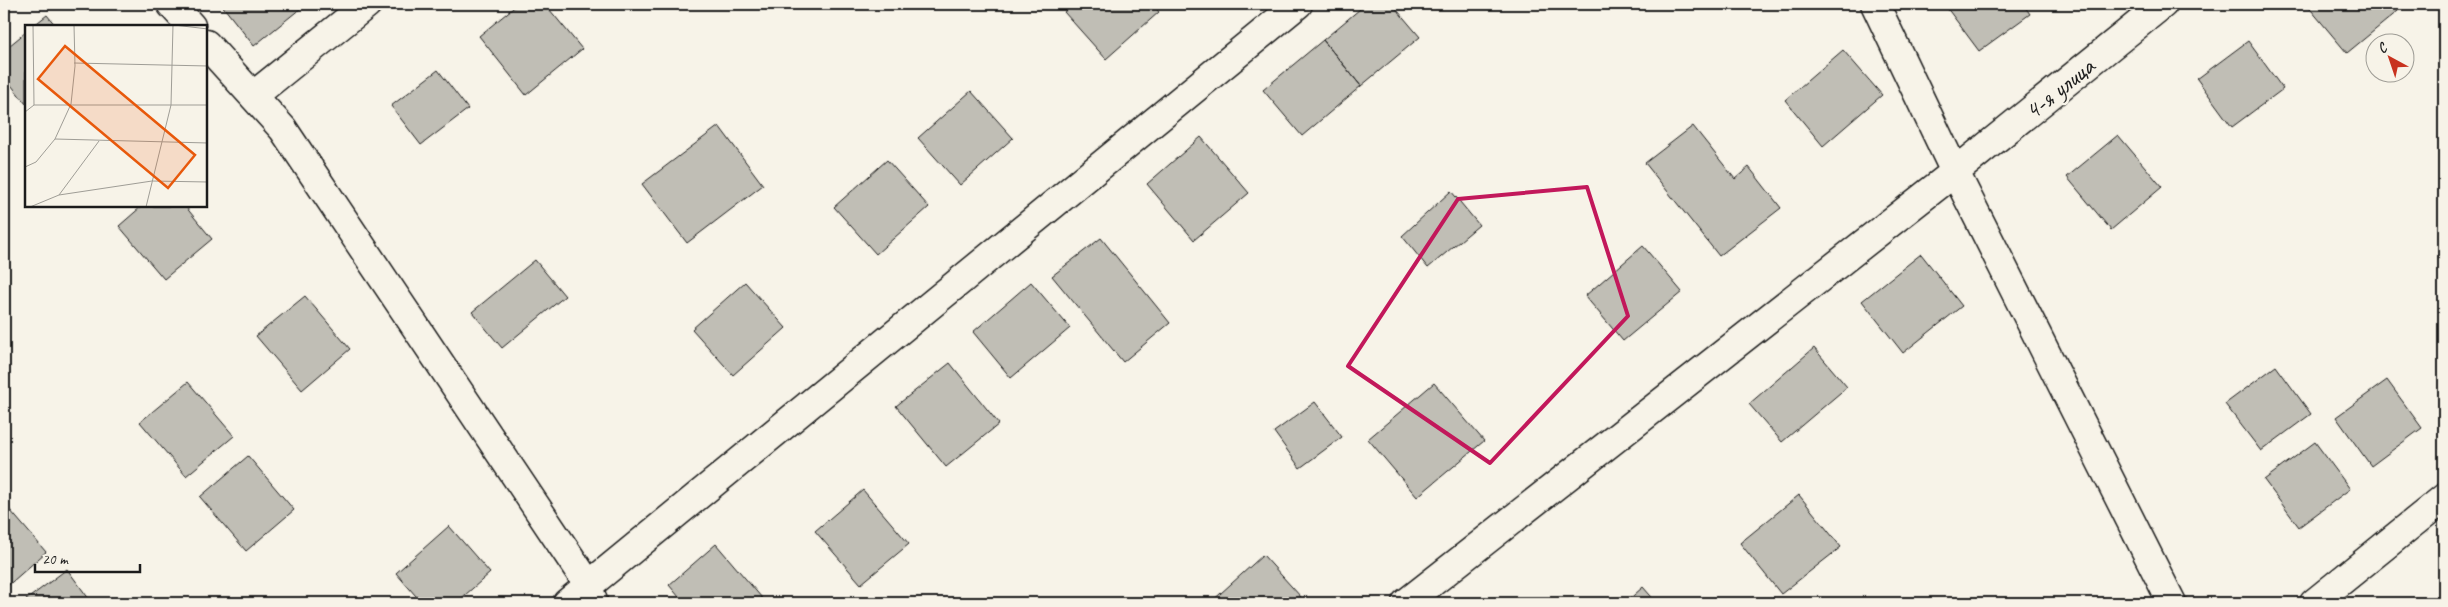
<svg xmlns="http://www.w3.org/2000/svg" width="2448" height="607" font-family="Caveat,sans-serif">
	<rect width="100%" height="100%" fill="#f7f3e8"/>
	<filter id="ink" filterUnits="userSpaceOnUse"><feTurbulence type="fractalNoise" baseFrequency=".02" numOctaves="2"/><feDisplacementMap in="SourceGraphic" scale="10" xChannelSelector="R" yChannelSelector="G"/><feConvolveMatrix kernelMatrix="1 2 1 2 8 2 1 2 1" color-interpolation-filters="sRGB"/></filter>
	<g filter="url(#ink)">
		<path fill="#c0beb5" stroke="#1c1c1c" d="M221,4h85l-52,42z
			M518,4h27l37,45 -56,46 -47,-59z
			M1074,4h78l7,8 -53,47 -42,-47z
			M1366,4h26l28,33 -59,49 -38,-46z
			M1944,4h79l7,10 -51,37z
			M2306,4h87l5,7 -51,42z
			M47,15l9,11h-23z
			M26,32v72l-22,-28v-26z
			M1323,40l38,46 -59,50 -39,-46z
			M2248,41l35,48 -51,38 -35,-48z
			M1843,50l39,45 -59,51 -38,-46z
			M438,70l30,39 -47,36 -30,-39z
			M971,91l42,47 -53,47 -42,-47z
			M719,126l44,59 -76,58 -45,-59z
			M1693,126l42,53 14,-12 32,41 -62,48 -74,-93z
			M2118,135l44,52 -51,43 -44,-53z
			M1201,137l48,56 -55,47 -47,-56z
			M887,160l42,47 -53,47 -42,-47z
			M1451,191l28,34 -51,43 -26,-32z
			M142,206h43l27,33 -48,40 -45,-53z
			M1101,238l69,85 -47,39 -71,-86z
			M1643,246l39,46 -59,49 -38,-45z
			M1921,254l41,52 -59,47 -41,-52z
			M535,260l30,36 -63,52 -30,-36z
			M745,282l41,46 -53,47 -41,-46z
			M1031,282l39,46 -59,50 -38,-46z
			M305,296l45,53 -48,41 -46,-54z
			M1814,348l33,39 -65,55 -33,-38z
			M950,363l49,61 -53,43 -50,-61z
			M2276,366l35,48 -50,37 -36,-47z
			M2387,380l35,48 -51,38 -35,-49z
			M188,382l46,54 -48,40 -46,-54z
			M1434,383l50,58 -67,56 -49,-58z
			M1315,402l27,35 -42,31 -26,-36z
			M2315,442l35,47 -51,38 -35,-47z
			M248,456l46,54 -48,41 -46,-54z
			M863,490l46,54 -48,40 -46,-53z
			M1799,495l42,52 -60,47 -41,-51z
			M4,503l42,49 -42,37z
			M449,526l41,47 -34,30h-34l-26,-30z
			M716,544l46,54 -6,5h-72l-15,-18z
			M1263,555l38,42 -8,6h-83z
			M67,569l25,34h-70z
			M1643,587l14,16h-32z"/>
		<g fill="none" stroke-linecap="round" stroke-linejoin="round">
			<g stroke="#1c1c1c" stroke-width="31">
				<path id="street" d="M171,4l20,22
					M1875,4l80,168 217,431
					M206,44l77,85 305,455 5,18
					M253,96l114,-92
					M567,603l731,-599
					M1406,603l549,-431 208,-168
					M2314,603l130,-105"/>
			</g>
			<use href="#street" stroke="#f7f3e8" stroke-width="28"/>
		</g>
	</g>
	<path fill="none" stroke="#c2185b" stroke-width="4" stroke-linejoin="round" d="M1587,187l41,129 -138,147 -142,-97 110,-167z"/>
	<g text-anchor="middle" stroke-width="5" stroke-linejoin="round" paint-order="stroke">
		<g font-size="25" fill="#1c1c1c" stroke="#f7f3e8">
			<text transform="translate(2059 88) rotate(-39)" y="9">4-я улица</text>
		</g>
	</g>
	<g transform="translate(25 25)">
		<rect width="182" height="182" fill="#f7f3e8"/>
		<path fill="none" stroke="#9f9d96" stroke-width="1" d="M149,0l34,4M49,38l134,3M9,80h174M0,87l9,-7 -1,-80M30,114l153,4M0,142l11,-5 19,-23 16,-35 4,-38 -1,-41M34,170l93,-14 56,1M5,182l29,-12 40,-54M121,182l25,-102 2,-80"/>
		<path fill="#e8590c" fill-opacity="0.15" stroke="#e8590c" stroke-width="2.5" d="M40,21l130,109 -27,33 -130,-109z"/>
		<rect width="182" height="182" fill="none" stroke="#1c1c1c" stroke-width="2.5"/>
	</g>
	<rect width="2448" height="607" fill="none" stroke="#f7f3e8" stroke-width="20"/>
	<rect x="10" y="10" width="2428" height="587" fill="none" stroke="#1c1c1c" stroke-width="2" filter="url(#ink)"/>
	<g transform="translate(2390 58) rotate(320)"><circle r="24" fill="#f7f3e8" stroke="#9f9d96"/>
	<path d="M0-4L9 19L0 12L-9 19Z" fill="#c8321e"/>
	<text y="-8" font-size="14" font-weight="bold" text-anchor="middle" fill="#1c1c1c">С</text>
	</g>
	<path d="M35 564v8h105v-8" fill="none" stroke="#1c1c1c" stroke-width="2.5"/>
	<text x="42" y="564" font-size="15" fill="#1c1c1c" stroke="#f7f3e8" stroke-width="4" paint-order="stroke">20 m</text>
</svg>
